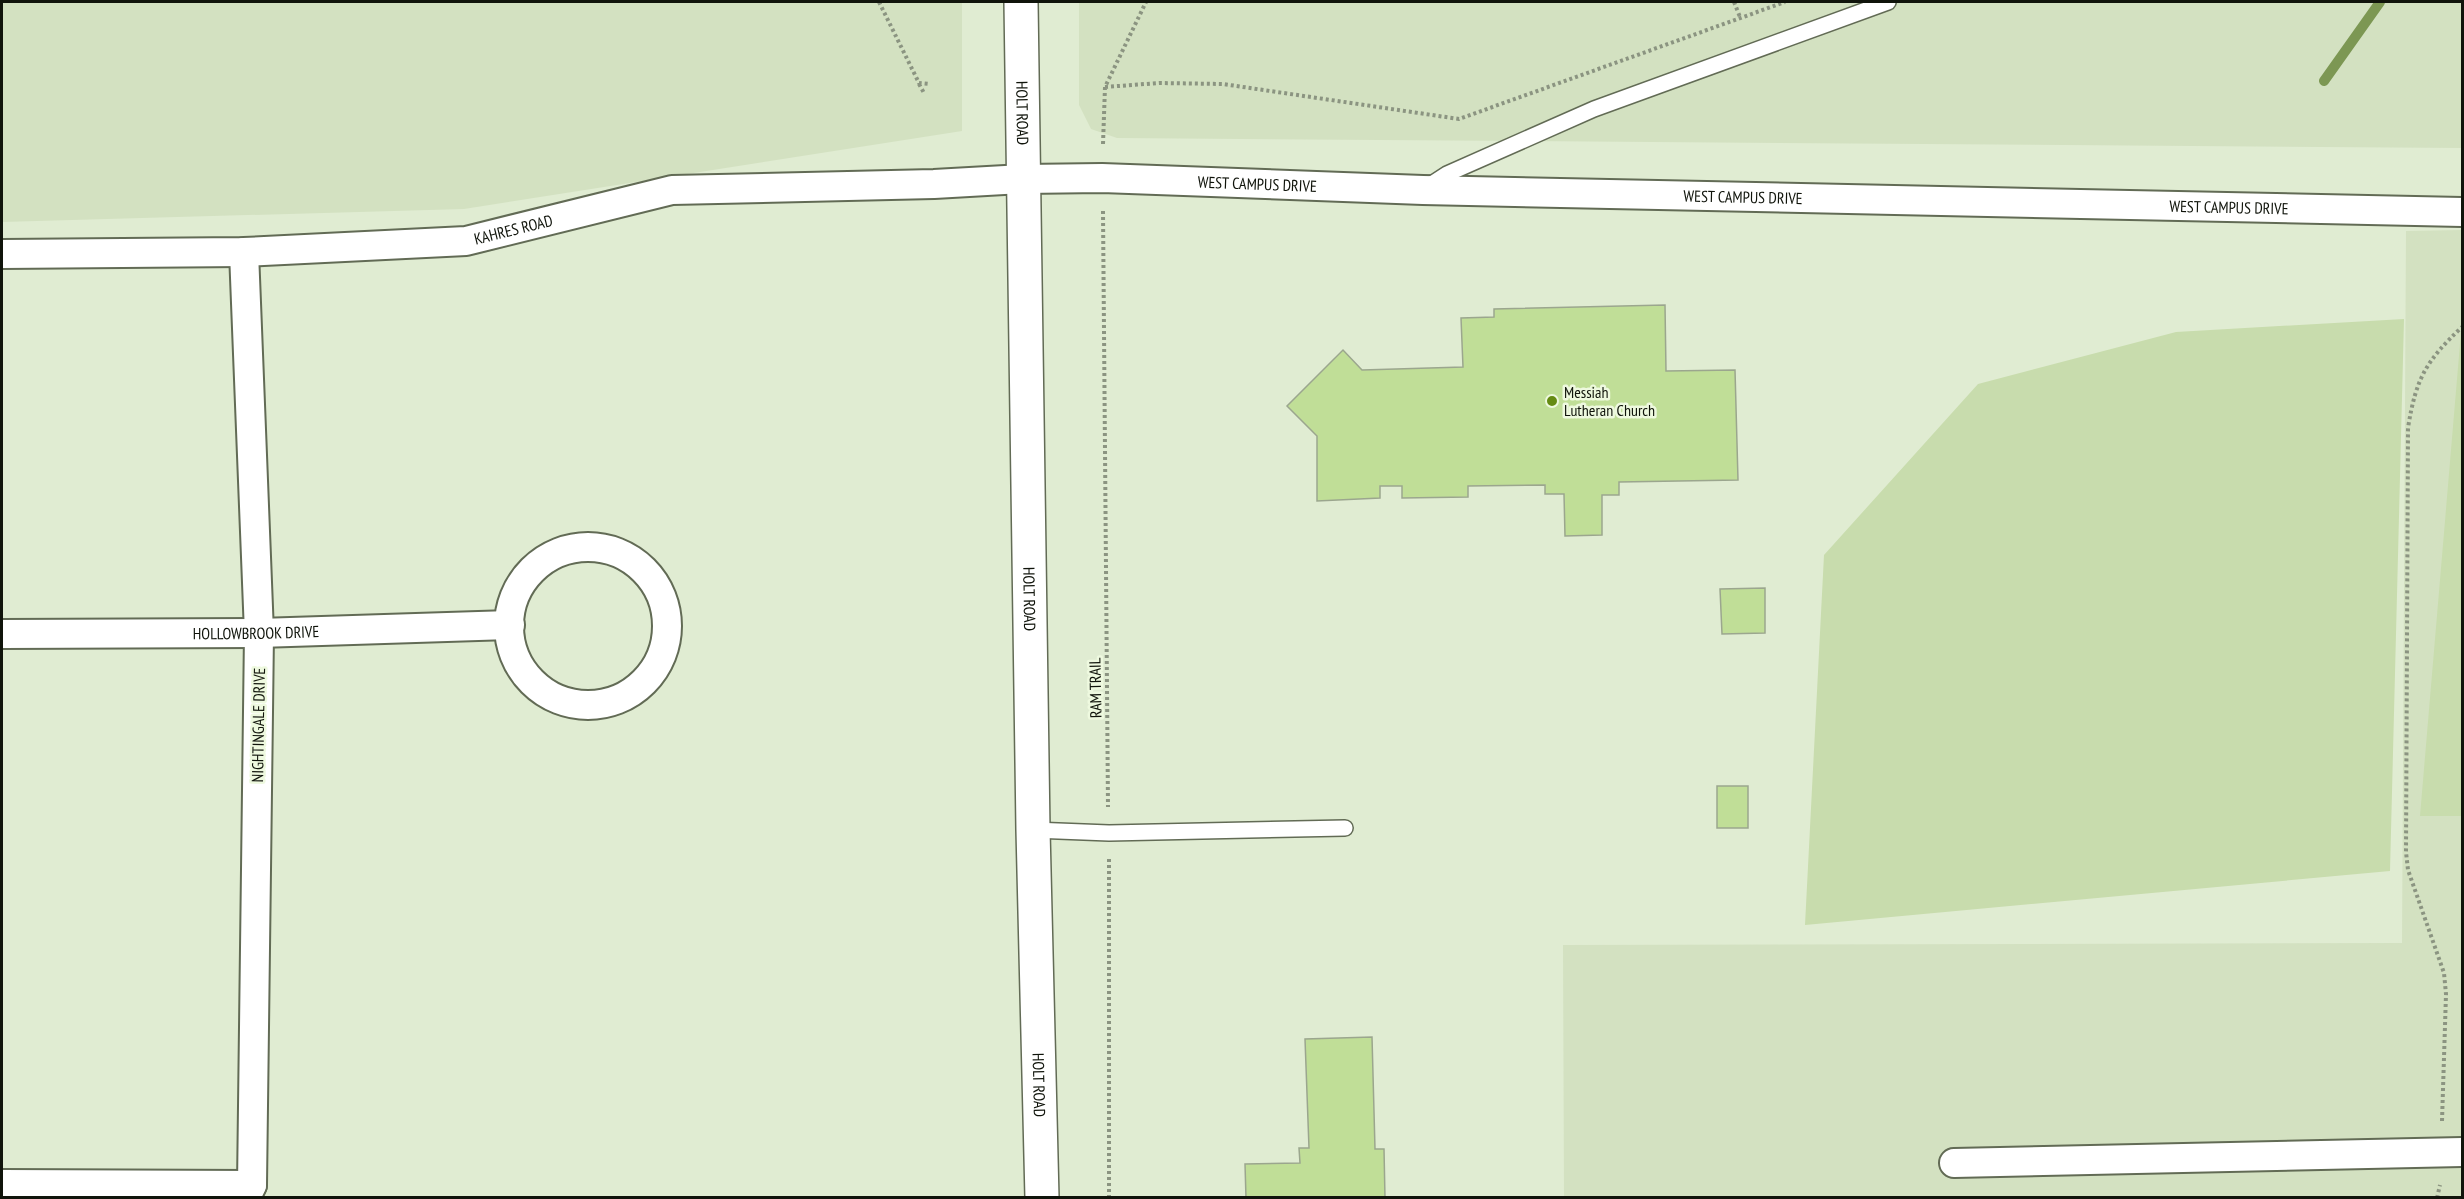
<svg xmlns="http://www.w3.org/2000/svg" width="2464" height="1199" font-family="'PT Sans Narrow',sans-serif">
	<rect width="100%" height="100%" fill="#e0ecd2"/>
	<path fill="#d3e1c1" d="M2,2h960v129l-498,78 -462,13z
		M1079,2h1383v146l-1345,-10 -26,-9 -12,-24z
		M2462,230v967h-898l-1,-252 839,-2 4,-712z"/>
	<path fill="#c8dcad" d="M2404,319l-14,552 -585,54 19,-370 154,-171 198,-52z
		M2461,332l1,484h-42z"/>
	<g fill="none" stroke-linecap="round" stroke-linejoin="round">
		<path stroke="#7c9753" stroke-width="10" d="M2324,81l56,-79"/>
	</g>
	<path fill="#c0de97" stroke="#9ba68e" stroke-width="1.5" d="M1665,305l1,66 69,-1 3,110 -119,2v13h-17v40l-37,1 -1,-42h-19v-9l-77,1v11l-66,1v-12h-22v12l-63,3v-65l-30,-30 56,-56 19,20 101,-3 -2,-49 33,-1v-8z
		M1765,588v45l-43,1 -2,-45z
		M1717,786h31v42h-31z
		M1372,1037l3,112h9l1,49h-139l-1,-34 55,-1 -1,-15h10l-4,-109z"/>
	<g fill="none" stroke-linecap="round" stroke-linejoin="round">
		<g stroke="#626b55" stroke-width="18">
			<path id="lane" d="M1427,187l20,-13 147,-65 294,-107
				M1033,830l76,3 236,-5"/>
		</g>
		<g stroke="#626b55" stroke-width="32">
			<g id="street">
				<path d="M244,252l15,381 -7,552 -6,13"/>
				<path id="s1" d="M2,254l242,-2 222,-11 206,-51 262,-6 89,-5 79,-1 321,12 1039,22"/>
				<circle cx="588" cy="626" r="79"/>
				<path id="s2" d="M2,634l257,-1 251,-8"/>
				<path d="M1954,1163l508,-11"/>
				<path d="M2,1184l250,1"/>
			</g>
		</g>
		<g stroke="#626b55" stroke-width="36">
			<g id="secondary">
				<path id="s3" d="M1021,2l12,828 9,368"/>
			</g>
		</g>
		<path stroke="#8b9481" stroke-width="4" stroke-dasharray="3 3" stroke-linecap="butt" d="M879,2l40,81 10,1
			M1734,2l6,15
			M919,84l5,9
			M1105,87l54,-4 64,1 236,35 326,-117
			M1103,144l2,-57 41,-85
			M1103,211l5,596
			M1109,859v339
			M2442,1121l4,-127 -2,-21 -36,-103 -2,-18 2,-424c8,-50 18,-67 54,-101
			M2437,1198l3,-13"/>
		<use href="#lane" stroke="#fff" stroke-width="15"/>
		<use href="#street" stroke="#fff" stroke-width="28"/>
		<use href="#secondary" stroke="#fff" stroke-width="33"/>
	</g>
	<circle fill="#658b13" stroke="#eef9df" stroke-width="2" cx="1552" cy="401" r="6"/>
	<g text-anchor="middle" stroke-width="5" stroke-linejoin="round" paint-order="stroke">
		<g font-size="16" fill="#10140b" stroke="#eef9df">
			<text dy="6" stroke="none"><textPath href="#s3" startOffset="111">HOLT ROAD</textPath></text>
			<text dy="6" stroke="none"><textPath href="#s1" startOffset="1262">WEST CAMPUS DRIVE</textPath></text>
			<text dy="6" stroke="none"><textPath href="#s1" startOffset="1748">WEST CAMPUS DRIVE</textPath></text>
			<text dy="6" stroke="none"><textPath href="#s1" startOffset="2234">WEST CAMPUS DRIVE</textPath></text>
			<text dy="6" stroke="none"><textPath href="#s1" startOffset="513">KAHRES ROAD</textPath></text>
			<text dy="6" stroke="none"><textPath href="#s3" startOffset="597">HOLT ROAD</textPath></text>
			<text dy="6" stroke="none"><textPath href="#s2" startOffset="254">HOLLOWBROOK DRIVE</textPath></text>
			<text transform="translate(1095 688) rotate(-91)" y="6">RAM TRAIL</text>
			<text transform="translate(258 725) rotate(-89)" y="6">NIGHTINGALE DRIVE</text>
			<text dy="6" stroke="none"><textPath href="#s3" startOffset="1083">HOLT ROAD</textPath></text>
		</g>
		<g font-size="16" fill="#10140b" stroke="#eef9df" text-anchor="start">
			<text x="1564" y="398">Messiah<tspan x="1564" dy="18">Lutheran Church</tspan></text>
		</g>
	</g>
	<rect width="2464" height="1199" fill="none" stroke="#10140b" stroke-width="6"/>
</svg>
